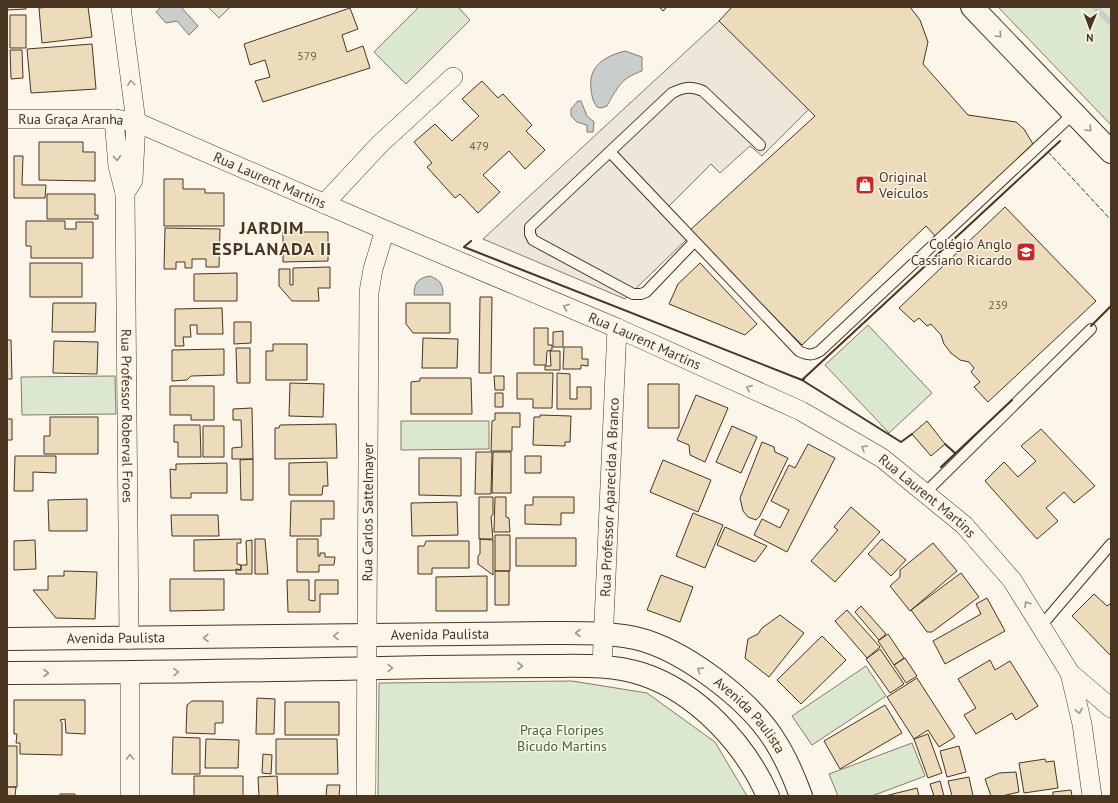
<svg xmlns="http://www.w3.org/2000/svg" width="1118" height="803" font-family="'PT Sans',sans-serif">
	<rect width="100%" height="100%" fill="#fbf6e9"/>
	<path fill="#dce7d0" stroke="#887966" d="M208,7h22l-11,11z
		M419,7h39l12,13 -64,64 -32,-32z
		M998,7h113v118z
		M868,325l64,68 -43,40 -64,-68z
		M115,376l1,38 -94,1 -1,-38z
		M401,421h88v28l-88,1z
		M866,666l20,30 -74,49 -20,-29z
		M572,681l75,12 68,49 32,54h-369l1,-113z
		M912,743l13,33 -53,20h-34l-9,-22z"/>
	<path fill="#ede7d9" stroke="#887966" d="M719,21l90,88 -47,47 -12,-10 -30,27 -9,-9 -49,49 26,25 -63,61 -142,-60z"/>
	<path fill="#c9cecd" stroke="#887966" d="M161,7h20l17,19 -9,9 -12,-14 -11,2 -10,-11z
		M625,51l17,6v14c-21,7 -25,17 -35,35l-6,2 -4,-1c-5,-7 -5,-11 -6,-18 -3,-23 14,-33 34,-38z
		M578,101h3l6,15 7,6 -1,10h-6v-7l-10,-3 -6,-6v-7z
		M430,276c10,4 13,8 13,19h-29c0,-12 4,-17 16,-19z"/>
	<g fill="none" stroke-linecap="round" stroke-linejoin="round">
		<path stroke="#c9cecd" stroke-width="6" d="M1095,7l16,16"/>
	</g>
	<path fill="#ecdcbc" stroke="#4a3520" d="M7,7h19v2l-19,1z
		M49,7h39l4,30 -50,6 -3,-35z
		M659,7h8l-4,4z
		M732,7h178l10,13 8,22 -5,22 45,51 48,7 8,7 9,15 -97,93 -10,-11 -124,119 -113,-114 126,-115 -96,-95z
		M350,8l8,21 -16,6 5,17 16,-6 7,22 -107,34 -8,-21 15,-4 -5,-17 -15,5 -6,-21z
		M10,15h16v33h-16z
		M92,44l4,45 -65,4 -4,-44z
		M10,50h12l1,28 -12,1z
		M482,81l16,17 5,-4 29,31 -6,6 19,19 -20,19 -16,-18 -26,24 17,17 -22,21 -18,-19 -5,4 -28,-31 5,-4 -18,-21 21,-18 17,17 27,-25 -17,-17z
		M39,142h44v10h12v29l-56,-1z
		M14,156h9l-1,29h24l-1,13h-31z
		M164,179h19v10h22v4h19v33h-60z
		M47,194h48v21h3v4h-51z
		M1005,207l91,94 -108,101 -14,-15 6,-5 -9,-10 3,-4 -5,-6 -9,-2 -9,-7 -7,-9 -3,-9 -10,-11 -4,2 -8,-8 -5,4 -15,-14z
		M26,221h39v8h11v-7h17v36h-62v-12h-5z
		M165,228l55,1 -1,38h-13v-8h-14v9h-7v-6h-9v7h-12z
		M283,232h45v29l-45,1z
		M30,263h52v34h-52z
		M700,263l57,61 -12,11 -76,-31 9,-20z
		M330,267v21h-12l1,13h-27l-13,-15v-17h11v16h3v-17z
		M237,273v28h-43v-27z
		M480,297h12l-1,76h-12z
		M53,303h43l-1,29h-43z
		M406,303h44v30h-37l-7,-9z
		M222,308l1,26h-26v-9h-7l1,12h-8l1,9h-9v-37z
		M234,322h17v21l-17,1z
		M534,328h14v17h4v5l-5,1 -1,14h-12z
		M563,331v16h-10v-15z
		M423,338l35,1 -1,29h-35z
		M7,340h4l1,39h-5z
		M54,341l44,1 -1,32 -44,-1z
		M273,344h34v36h-41v-29h7z
		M564,347h18v12h6v7l-7,-1v4h-18z
		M236,348h14v35h-13z
		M224,349v26l-33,1 -4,4 -15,1v-31z
		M550,351h10v19h-15v-4h6z
		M517,373h36l-1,35h-19v-9h-16z
		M557,373l13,1v25h7v-12h14v22h-34z
		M494,376h10v14h-9z
		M420,378h51l1,36h-61v-32l9,-1z
		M290,383l34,1 -1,33 -34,-1z
		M648,384h31v44h-31z
		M170,386h44v34h-23v-5h-21z
		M495,393h8v14h-8z
		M696,395l32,13 -23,54 -15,-7 -1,-10 -12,-5z
		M252,408l1,51h-21v-11l10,-1 -1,-27h-8v-11z
		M495,413h25v14h-8v24h-21l1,-30 3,-1z
		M540,415l31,1 -1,26h-5v4l-32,-1 1,-28h6z
		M50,417h48v37h-54v-18h6z
		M7,419h5v21h-5z
		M927,421l18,23 -14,12 -19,-22z
		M336,424l1,34 -62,1v-31h4l1,-3z
		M174,425h26l1,32h-23v-15h-4z
		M203,426h21v31h-21z
		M732,426l25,11 -16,36 -25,-11z
		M1041,429l54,57 -21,17 -10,-11 -18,16 12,13 -21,18 -52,-58 19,-19 14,15 18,-16 -15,-15z
		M762,442l12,5 1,5 13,6 -28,58 -4,4 -8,-3 -5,-6 -3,-13z
		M808,444l27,14 -48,94 -33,-17 8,-16 18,9 9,-18 -18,-9 18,-36 6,3z
		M476,452h16l-1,42h-16z
		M493,452h18v41h-19z
		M15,456h41v17l-23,-1v19h-19z
		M525,456h16v17h-16z
		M419,458h42v38l-42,-1z
		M253,459v41h-12l-1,-40z
		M663,460l48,20 -13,32 -48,-20z
		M327,462l1,24h-5l-1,9h-33v-32z
		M227,463v30h-36v5h-20l-1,-29 6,1v-6z
		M479,497h14v17l-2,3 2,22h-14z
		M495,497h11v20l3,1 1,14h-16z
		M533,497h41v16h-13v12l-36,-1v-19h8z
		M87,499v32h-38l-1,-31z
		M291,501h43v18h-13v17h-31z
		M457,502l1,33 -46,1 -1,-33z
		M851,507l29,25 -45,50 -24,-21 27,-31 -4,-3z
		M693,513l30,12 -18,43 -29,-12z
		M171,515h47l1,21h-47z
		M725,527l42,19 -12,16 -38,-17z
		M495,535h15v36h-15z
		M516,538h60v28h-60z
		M241,539v4h-4v21l4,1v5l-47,1v-31z
		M255,539h10l3,35h-13z
		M297,539h21v17h2v-3h5v4h10l-1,8h-15v7h-22z
		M480,539l13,1v35l-15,-11v-8l2,-2z
		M882,539l24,21 -15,16 -23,-22z
		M35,540l1,29 -22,1v-29z
		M252,540v34h-16v-5l5,1v-5h6l-1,-24z
		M426,541h43v27h-37v6h-14v-28h6z
		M933,543l24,28 -47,40 -20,-25 10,-9v-7z
		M64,571l33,1 -2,47 -39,-1 -23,-28h15v-14h16z
		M495,571h14v34h-14z
		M961,573l18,24 -47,35h-5l-16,-22z
		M661,575l32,12 -13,35 -33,-12z
		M487,576v35h-51v-34z
		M170,579h54v31l-54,1z
		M287,580h22v20l6,1v-21h23v14h-18v18h-32z
		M1094,594l13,12 4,-3v53l-39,-40z
		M987,598l18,33 -60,33 -12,-23 48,-27 -5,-10z
		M861,606l25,28 -7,6 -24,-28z
		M847,610l33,37 -13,11 -32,-37z
		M780,615l24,18 -35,44 -24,-19 3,-19 10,-5 4,-6z
		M888,634l16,24 -10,7 -16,-24z
		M822,636l24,24 -45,44 -24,-24z
		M880,649l24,35 -14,9 -24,-34z
		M905,658l12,18 -11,7 -12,-18z
		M990,660l5,10 15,-9 28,45 -22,14 -4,-7 -36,21 -12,-19 12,-7 -18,-29z
		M917,678l38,59 -16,10 -11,-17 -14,9 -27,-42z
		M257,698l18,1 -1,35h-18z
		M14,700h71v34l-19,-1 -1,-14 -5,1 2,3v32l-42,-1v-11h-4l1,-9h-3z
		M192,701h31v22h-8v11l-29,-1 1,-28z
		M285,702h54v33h-54z
		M885,705l17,28 -62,36 -16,-28z
		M928,734l14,39 -14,5 -14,-39z
		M173,737l27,1v36h-28z
		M206,739l33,1 -1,28h-33z
		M276,739h61l1,35h-62z
		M7,746h10v41h-10z
		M959,746l7,26 -19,5 -7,-26z
		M263,754l9,1 -1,19 -9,-1z
		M1045,759l1,3 8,-1 4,27 -34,5 -5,-30z
		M1016,772l3,20 -17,4h-11l-6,-17 14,-6z
		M194,776h49v20h-49z
		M277,776l1,20h-19l-1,-19z
		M969,777l4,19h-21l-4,-15z
		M940,781l4,15h-10l-4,-12z
		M327,785h13l-1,11h-13z
		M7,787h9l-1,9h-8z
		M917,788l2,8h-34z
		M1071,790l1,6h-19v-4z
		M60,794h15v2h-15z"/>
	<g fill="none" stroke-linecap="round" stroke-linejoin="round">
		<g stroke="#4a3520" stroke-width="12">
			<path id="lane" d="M610,152l189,199c8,4 13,5 21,0l254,-238
				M694,242l-48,50 -5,2h-8l-100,-54 -3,-6v-7l142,-134c12,-6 19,-7 31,-2l57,54
				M925,493l166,-164
				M1041,626l70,-82"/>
		</g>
		<g stroke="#4a3520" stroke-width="20">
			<g id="street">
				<path id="s1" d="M7,119h107l22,3 249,108 232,98 184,83 81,47 82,67 48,55 58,93 41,35"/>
				<path d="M114,119l4,47 7,27 8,-13 3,-58 -15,-115"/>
				<path id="s2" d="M125,193l4,446"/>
				<path d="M324,204l56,-60 73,-67"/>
				<path id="s3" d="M602,666l15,-338"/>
				<path d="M130,673v123"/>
				<path d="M1070,673l12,51 10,72"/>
				<path id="s4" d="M366,796l3,-504 4,-23 12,-39"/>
			</g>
		</g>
		<g stroke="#4a3520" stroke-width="24">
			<g id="secondary">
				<path id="s5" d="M7,639l540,-6c30,0 59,-1 88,5 48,11 114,61 140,103 11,17 19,36 26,55"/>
				<path d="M7,673c141,0 282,-3 422,-6 40,0 80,-1 119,-1 31,0 63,-2 94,8 55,18 103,70 126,122"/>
			</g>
		</g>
		<g stroke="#4a3520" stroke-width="24">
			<path id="primary" d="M972,7l139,145"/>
		</g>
		<use href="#lane" stroke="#fbf6e9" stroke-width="10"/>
		<use href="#street" stroke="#fbf6e9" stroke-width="19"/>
		<use href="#secondary" stroke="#fbf6e9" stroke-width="22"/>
		<use href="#primary" stroke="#fbf6e9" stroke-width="22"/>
		<path stroke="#4a3520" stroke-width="1" stroke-dasharray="5 2" stroke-linecap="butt" d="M1048,152l63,68"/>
		<path stroke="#4a3520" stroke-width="2" d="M471,241l-7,6 338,133 258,-239
			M1091,326l20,-20
			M804,379l-2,1 99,62 11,-8
			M945,444l10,9
			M941,467l71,-67"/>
	</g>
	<defs><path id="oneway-chevron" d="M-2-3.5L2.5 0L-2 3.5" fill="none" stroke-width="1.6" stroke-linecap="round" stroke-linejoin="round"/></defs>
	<g stroke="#a29684">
		<use href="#oneway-chevron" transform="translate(999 35) rotate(46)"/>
		<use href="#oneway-chevron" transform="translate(131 83) rotate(-97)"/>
		<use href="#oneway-chevron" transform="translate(1089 129) rotate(47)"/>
		<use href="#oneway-chevron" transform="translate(117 158) rotate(86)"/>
		<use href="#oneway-chevron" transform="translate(566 307) rotate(-157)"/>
		<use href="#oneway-chevron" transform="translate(749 388) rotate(-156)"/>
		<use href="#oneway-chevron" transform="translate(864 448) rotate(-150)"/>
		<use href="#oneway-chevron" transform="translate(1027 604) rotate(-122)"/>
		<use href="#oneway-chevron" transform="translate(578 633) rotate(180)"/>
		<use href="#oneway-chevron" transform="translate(336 636) rotate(179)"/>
		<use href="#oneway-chevron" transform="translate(206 638) rotate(179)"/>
		<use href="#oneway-chevron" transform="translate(520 666)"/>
		<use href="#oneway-chevron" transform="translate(390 668) rotate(-1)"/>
		<use href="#oneway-chevron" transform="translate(700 670) rotate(-147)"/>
		<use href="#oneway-chevron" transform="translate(176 672) rotate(-1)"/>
		<use href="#oneway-chevron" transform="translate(46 673)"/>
		<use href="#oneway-chevron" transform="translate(1079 711) rotate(78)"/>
		<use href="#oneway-chevron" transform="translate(130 757) rotate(-90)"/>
	</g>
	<defs>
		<g id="shop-square" transform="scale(1)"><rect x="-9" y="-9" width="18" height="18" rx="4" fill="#c62828" stroke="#fbf6e9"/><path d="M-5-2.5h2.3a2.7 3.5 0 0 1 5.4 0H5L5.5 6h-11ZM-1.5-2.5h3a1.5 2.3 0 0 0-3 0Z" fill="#fff"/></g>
		<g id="school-square" transform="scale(1)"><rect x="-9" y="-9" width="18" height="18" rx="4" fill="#c62828" stroke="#fbf6e9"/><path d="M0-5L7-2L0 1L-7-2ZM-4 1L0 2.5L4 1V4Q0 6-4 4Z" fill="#fff"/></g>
	</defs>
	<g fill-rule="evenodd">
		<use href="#shop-square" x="865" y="185"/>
		<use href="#school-square" x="1026" y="252"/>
	</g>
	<g text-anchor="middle" stroke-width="3" stroke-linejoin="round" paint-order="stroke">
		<g font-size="12" fill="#725f47">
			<text x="307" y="60">579</text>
			<text x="479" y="150">479</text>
			<text x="998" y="309">239</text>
		</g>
		<g font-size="14" fill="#4a3520" stroke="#fbf6e9">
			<text dy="5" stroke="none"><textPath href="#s1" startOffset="64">Rua Graça Aranha</textPath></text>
			<text dy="5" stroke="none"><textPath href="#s1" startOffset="275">Rua Laurent Martins</textPath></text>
			<text dy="5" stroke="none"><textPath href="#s1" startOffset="683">Rua Laurent Martins</textPath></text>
			<text dy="5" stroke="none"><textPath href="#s2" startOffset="223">Rua Professor Roberval Froes</textPath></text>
			<text dy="5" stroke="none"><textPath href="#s3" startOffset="169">Rua Professor Aparecida A Branco</textPath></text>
			<text dy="5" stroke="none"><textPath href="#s1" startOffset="1007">Rua Laurent Martins</textPath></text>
			<text dy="5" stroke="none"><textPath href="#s4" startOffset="284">Rua Carlos Sattelmayer</textPath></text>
			<text dy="5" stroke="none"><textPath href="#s5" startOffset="433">Avenida Paulista</textPath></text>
			<text dy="5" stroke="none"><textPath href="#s5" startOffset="109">Avenida Paulista</textPath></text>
			<text dy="5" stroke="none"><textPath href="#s5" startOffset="769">Avenida Paulista</textPath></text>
		</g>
		<g font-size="14" fill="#4a3520" stroke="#fbf6e9" text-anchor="start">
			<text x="879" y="182">Original<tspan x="879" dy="16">Veículos</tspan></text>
			<text x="1012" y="249" text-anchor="end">Colégio Anglo<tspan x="1012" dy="16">Cassiano Ricardo</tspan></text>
		</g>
		<g font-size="14" fill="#436837" stroke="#fbf6e9">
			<text x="562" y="735">Praça Floripes<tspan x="562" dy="16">Bicudo Martins</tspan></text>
		</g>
		<g font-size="18" font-weight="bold" letter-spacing="1" fill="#4a3520" stroke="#fbf6e9">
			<text x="272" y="234">JARDIM<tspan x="272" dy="21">ESPLANADA II</tspan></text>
		</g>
	</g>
	<rect width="1118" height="803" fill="none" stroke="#4a3520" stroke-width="16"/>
	<g transform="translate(1090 28) rotate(181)" stroke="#fbf6e9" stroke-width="3" paint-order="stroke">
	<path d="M0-3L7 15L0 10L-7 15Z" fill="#4a3520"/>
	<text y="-6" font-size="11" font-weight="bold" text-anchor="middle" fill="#4a3520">N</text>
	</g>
</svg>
